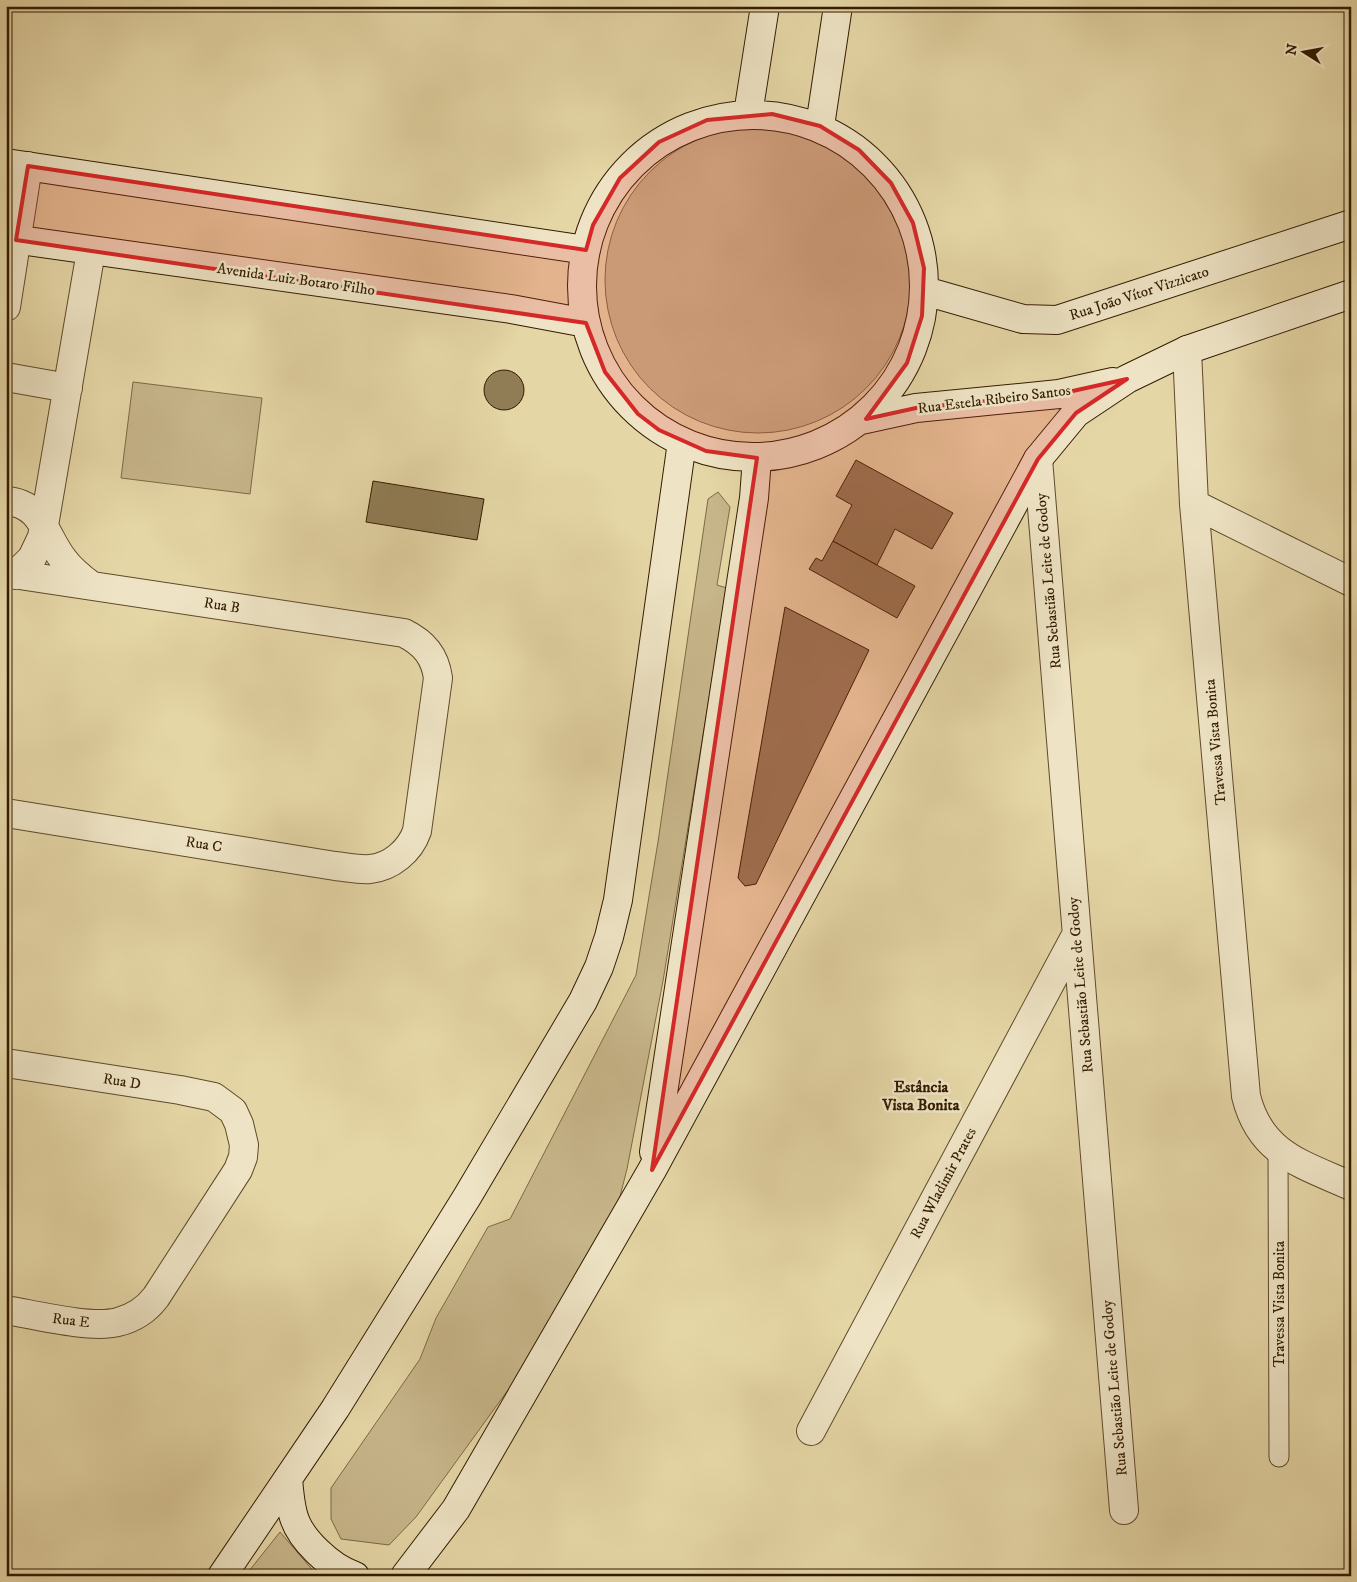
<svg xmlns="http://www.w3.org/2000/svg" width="1357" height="1582" font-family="'IM FELL DW Pica',serif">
	<rect width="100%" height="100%" fill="#e5d6a6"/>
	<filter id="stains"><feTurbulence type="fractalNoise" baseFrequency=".004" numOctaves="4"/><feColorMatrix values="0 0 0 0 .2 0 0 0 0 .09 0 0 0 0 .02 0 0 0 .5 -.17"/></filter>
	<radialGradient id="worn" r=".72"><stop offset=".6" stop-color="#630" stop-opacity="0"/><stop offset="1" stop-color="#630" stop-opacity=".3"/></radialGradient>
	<path fill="#c7b68a" stroke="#7e6945" d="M605 280a153 153 0 1 1 306 0a153 153 0 1 1-306 0Z
		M133,382l129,16 -12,96 -129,-16z
		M718,492l12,15 -13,78 10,3 -64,393 -36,188 -10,39 -96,164 -105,145 -27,28 -48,-6 -10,-20v-31l89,-129 16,-41 52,-91 22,-8 126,-244 22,-133 50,-343z
		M280,1532l36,42 5,2h-76z"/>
	<path fill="#907d56" stroke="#341c00" d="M484 390a20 20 0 1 1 40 0a20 20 0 1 1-40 0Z
		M856,460l97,53 -21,36 -37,-20 -18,36 -44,-24 19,-36 -16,-9z
		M373,481l111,18 -7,41 -111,-18z
		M833,541l82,45 -18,32 -88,-49 7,-11 6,3z
		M785,607l84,43 -113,234 -11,2 -7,-8z"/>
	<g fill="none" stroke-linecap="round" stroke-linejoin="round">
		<g stroke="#604a2a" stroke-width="21">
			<path id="lane" d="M1278,1150l1,307"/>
		</g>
		<g stroke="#604a2a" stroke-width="30">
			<path id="street" d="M6,307l22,-141
				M1187,350l7,154 52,592c14,58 56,68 105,90
				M6,377l62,11
				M1038,459l86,1051
				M6,501c36,2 39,35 57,58 8,11 18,19 29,27
				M1194,504l157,78
				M6,573l398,60c20,10 31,23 34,45l-21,153c-7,20 -26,36 -47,38 -11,1 -24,-2 -35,-3l-329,-53
				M15,575l17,-17 10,-21 49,-286
				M6,1063l174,27 34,7 19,14 6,13 5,21 -1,12 -5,13 -82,127c-9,12 -22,21 -38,25 -28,7 -82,-7 -112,-12
				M811,1431l265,-496"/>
		</g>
		<g stroke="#341c00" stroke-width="30">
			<path id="secondary" d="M748,114l17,-108
				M582 286a171 171 0 1 1 342 0a171 171 0 1 1-342 0Z
				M820,126l18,-120
				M6,163l580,87
				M6,238l505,71 75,14
				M925,291l98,28 34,1 294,-96
				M861,420l55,-12 143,-14 54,-12
				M654,1152l100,-654 3,-40
				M288,1479c1,11 2,24 5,35 6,25 38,54 62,62
				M222,1576l113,-167 132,-212 116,-196 16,-34 10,-30 9,-37 64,-458
				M405,1576l51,-67 196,-339 386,-711 38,-46 51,-34 60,-29 164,-56"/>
		</g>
		<use href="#lane" stroke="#eee4c5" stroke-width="19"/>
		<use href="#street" stroke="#eee4c5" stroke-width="28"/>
		<use href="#secondary" stroke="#eee4c5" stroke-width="28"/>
	</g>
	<path fill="#d62828" fill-opacity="0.2" stroke="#d62828" stroke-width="4" stroke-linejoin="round" d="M772,114l48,12 39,24 32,33 22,40 11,45 -2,48 -15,47 -41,56 50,-11 143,-14 68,-15 -51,34 -38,46 -386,711 105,-712 -51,-7 -47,-21 -21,-16 -33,-42 -19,-49 -570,-83 12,-74 558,84 7,-25 27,-47 39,-36 48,-22z"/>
	<g text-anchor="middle" stroke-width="5" stroke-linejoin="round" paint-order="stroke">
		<g font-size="15" fill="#341c00" stroke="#eee4c5">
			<text transform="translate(296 279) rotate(8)" y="5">Avenida Luiz Botaro Filho</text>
			<text transform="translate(1139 293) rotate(-18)" y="5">Rua João Vítor Vizzicato</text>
			<text transform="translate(994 399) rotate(-7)" y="5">Rua Estela Ribeiro Santos</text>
			<text transform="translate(1048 581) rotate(-95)" y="5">Rua Sebastião Leite de Godoy</text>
			<text transform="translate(222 605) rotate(9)" y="5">Rua B</text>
			<text transform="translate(1215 742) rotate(-95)" y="5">Travessa Vista Bonita</text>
			<text transform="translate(204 844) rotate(9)" y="5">Rua C</text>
			<text transform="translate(1080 985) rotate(-95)" y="5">Rua Sebastião Leite de Godoy</text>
			<text transform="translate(122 1081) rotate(9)" y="5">Rua D</text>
			<text transform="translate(943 1183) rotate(-62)" y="5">Rua Wladimir Prates</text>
			<text transform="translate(1279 1304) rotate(-90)" y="5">Travessa Vista Bonita</text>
			<text transform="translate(71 1320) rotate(7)" y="5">Rua E</text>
			<text transform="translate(1114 1388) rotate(-95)" y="5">Rua Sebastião Leite de Godoy</text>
		</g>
		<g font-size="16" font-weight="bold" fill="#341c00" stroke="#eee4c5">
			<text x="921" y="1092">Estância<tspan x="921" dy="18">Vista Bonita</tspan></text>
		</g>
	</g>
	<rect width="1357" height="1582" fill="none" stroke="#e5d6a6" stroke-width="25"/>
	<rect x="8" y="8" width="1342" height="1567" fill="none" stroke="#341c00" stroke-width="2.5"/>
	<rect x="12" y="12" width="1332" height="1557" fill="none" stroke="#341c00"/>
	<g transform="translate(1304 52) rotate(281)" stroke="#eee4c5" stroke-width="4" paint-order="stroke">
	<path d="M0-4L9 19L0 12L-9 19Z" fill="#341c00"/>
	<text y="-8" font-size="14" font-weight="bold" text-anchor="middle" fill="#341c00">N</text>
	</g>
	<rect width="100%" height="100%" filter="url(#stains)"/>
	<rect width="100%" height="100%" fill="url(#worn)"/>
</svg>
